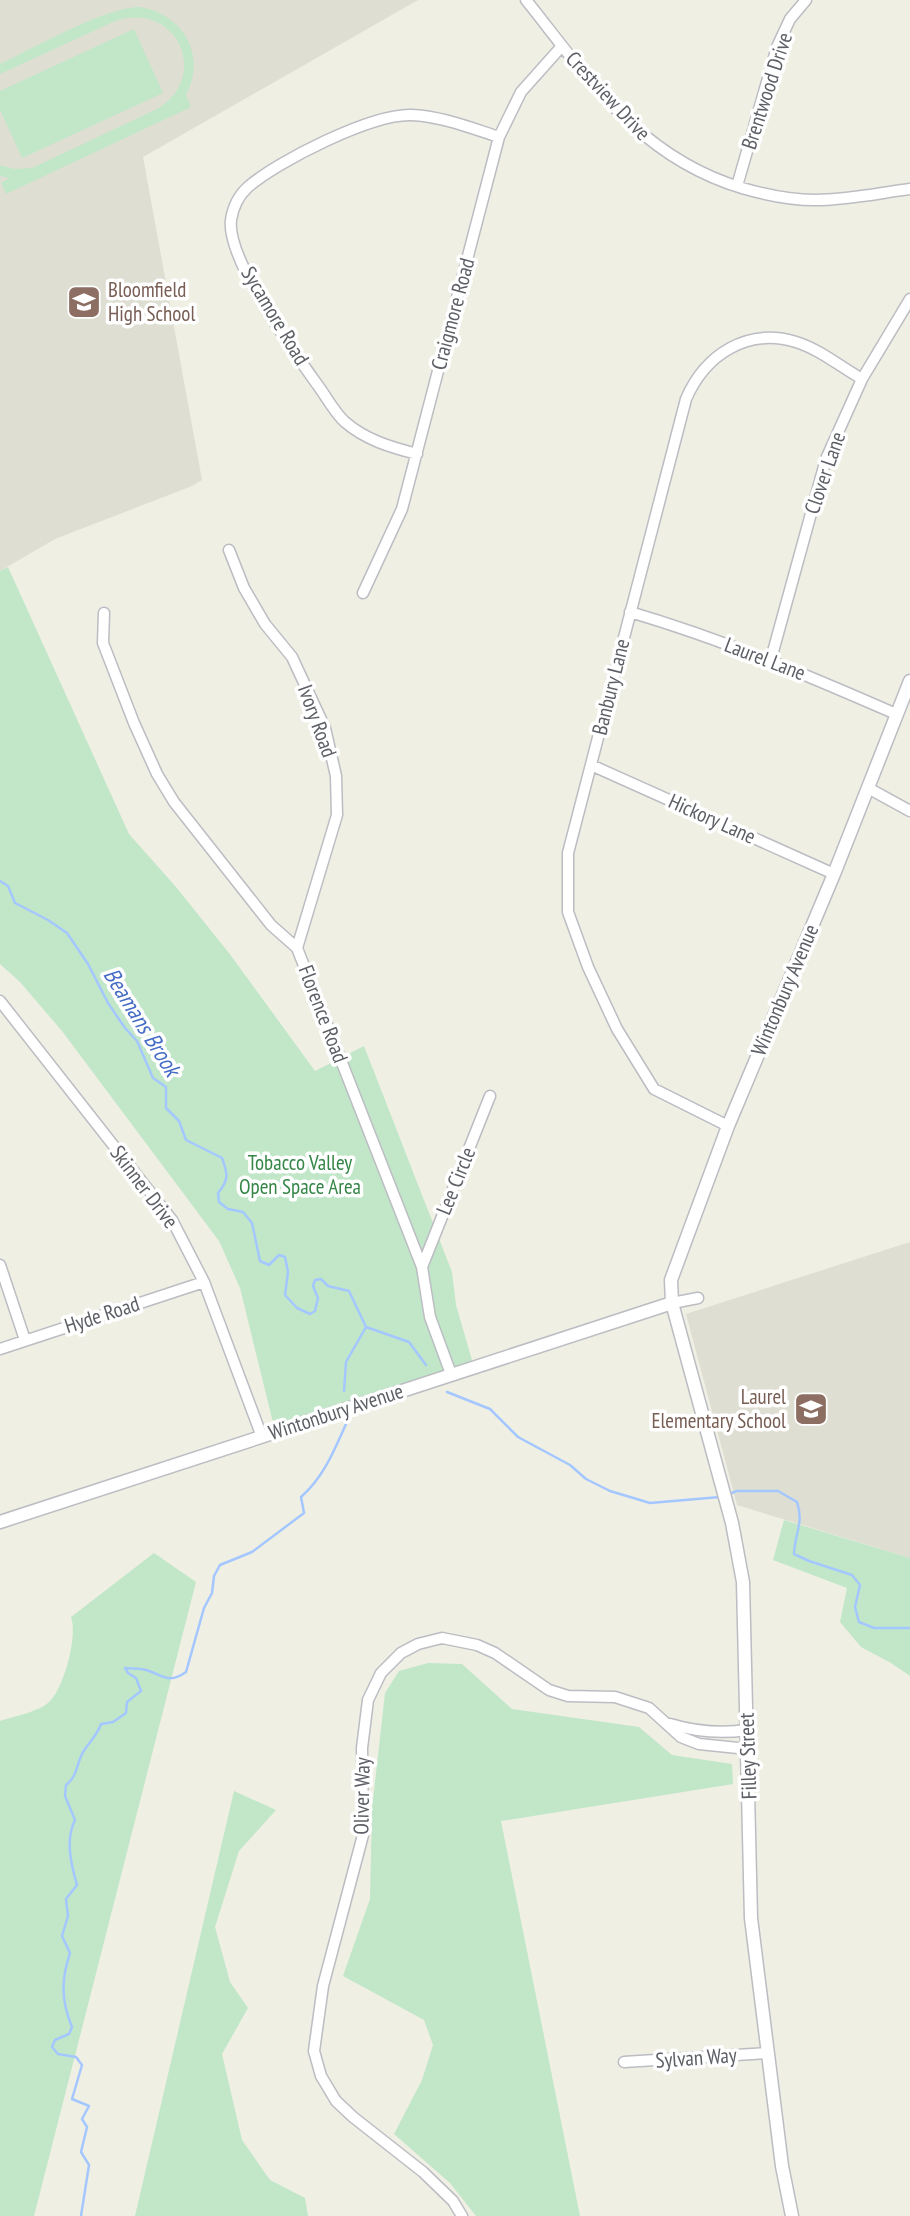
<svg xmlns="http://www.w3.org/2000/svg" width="910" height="2216" font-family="'PT Sans Narrow',sans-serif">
	<rect width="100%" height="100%" fill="#efefe4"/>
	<path fill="#dfded2" d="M0,0h418l-275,157 59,323 -10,6 -137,53 -55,32z
		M910,1242v316l-173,-53 -51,-191z"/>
	<path fill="#c1e7c8" d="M140,7c43,7 67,48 46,88l5,12 -185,87 -5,-11 8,-5 -9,-2v-11l14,4 18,-1 125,-59c55,-33 19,-109 -42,-88l-115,53v-10c34,-16 105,-57 140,-57z
		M134,29l29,64 -141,65 -22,-48v-19z
		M8,567l121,267 47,53 53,66 86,118 49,-25 88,226 4,33 20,69 -200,61 -36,-147 -21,-47 -157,-210 -42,-49 -20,-18v-393z
		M784,1520l126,38v118l-19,-13 -30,-16 -21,-25 7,-34 -74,-28z
		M154,1553l42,29 -162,634h-34v-495c15,-5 40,-9 51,-21 13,-14 27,-64 20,-83z
		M428,1663l34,1 50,45 127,18 33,28 60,9 1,20 -232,37 79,395h-104l-26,-33 -56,-49 28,-54 11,-35 -9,-25 -81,-44 27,-77 2,-90 13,-116 14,-22z
		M234,1791l42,19 -37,41 -24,76 15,55 18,26 -26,46 20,86 28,40 35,18 3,18h-173z"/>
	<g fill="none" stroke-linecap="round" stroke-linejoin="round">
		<path stroke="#a4c7ff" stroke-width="2.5" d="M0,881l8,5 7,17 33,17 19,13 21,31 20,39 17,25 12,13 16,37 13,9v21l13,13 7,19 36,18c6,16 7,22 -4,35l1,9 9,7 15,3 9,11 8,38 9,4 10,-10 6,2 3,15 -3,23 12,13 13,6 5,-3 3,-13 -5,-12 2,-6 6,-1 7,7 21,5 17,36 43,15 17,23
			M344,1391l2,-29 20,-35
			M447,1392l43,17 28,28 52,28 16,14 24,12 40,12 70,-6
			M729,1494l8,-3h41l19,11c7,21 -2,30 -3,52l15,7 43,14 8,10 -5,22 4,15 15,6h36
			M81,2216l8,-51 -8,-13 6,-25 -5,-8 7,-13 -17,-7 10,-34 -6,-8 -18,-3 -6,-7 3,-7 14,-6 3,-7c-11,-27 -11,-47 -2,-74l-8,-17 6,-20 -2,-17 11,-14c-6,-21 -12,-45 -2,-65l-10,-24 1,-11c13,-10 10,-24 19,-36 7,-10 12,-14 16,-25l12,-2 13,-9 1,-11 14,-11 -5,-13 -8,-5 -3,-5c8,1 17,0 24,3 15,5 20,13 37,1l18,-64 8,-15 2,-17 6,-11 32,-13 52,-39 -3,-16c22,-19 33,-46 45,-73"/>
		<g stroke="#bcbdc3" stroke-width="13">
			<path id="minor" d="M526,0c64,80 113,157 216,188 24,7 48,12 73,12 32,0 64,-7 95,-11
				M737,186l40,-139 13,-28 16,-19
				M417,454c-27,-7 -51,-14 -72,-32 -10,-9 -18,-24 -26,-35 -23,-32 -93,-128 -88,-167 2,-13 7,-24 17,-33 30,-26 123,-73 163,-72 30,1 60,13 88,22
				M229,550l15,38 21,36 27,33 33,71 11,48 1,39 -40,133
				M363,593l39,-84 97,-372 22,-45 41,-46
				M630,612c92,27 179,64 266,102
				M104,613l-1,30 31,80 23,51 17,28 97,123 26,23 125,319 8,50 21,57
				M771,659l55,-200 36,-80 48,-80
				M591,765l243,109
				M868,788l42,23
				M0,1001l172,219 32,62 58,155
				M728,1126l-74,-37 -37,-60 -29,-62 -20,-55v-59l118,-454c19,-44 61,-72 110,-57 23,7 45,25 66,37
				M0,1265l25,75
				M422,1267l68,-171
				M672,1303l26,-5
				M0,1349l204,-67
				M670,1724c27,8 50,10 77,6
				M624,2062l144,-9
				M462,2216l-9,-15 -30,-29 -70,-55 -17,-16 -15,-25 -7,-25 9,-65 40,-151 -1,-87 6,-48 13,-27 20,-20 17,-9 24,-6 35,7 18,8 54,37 19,6 47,1 34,11 32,29 18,7 49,5"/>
		</g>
		<g stroke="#bcbdc3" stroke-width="15">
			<path id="tertiary" d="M0,1522l672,-219
				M792,2216l-10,-50 -31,-248 -8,-336 -11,-59 -60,-220 -1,-23 57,-154 106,-252 76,-193"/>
		</g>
		<use href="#minor" stroke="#fff" stroke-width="10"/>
		<use href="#tertiary" stroke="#fff" stroke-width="12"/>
	</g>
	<defs>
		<g id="school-square" transform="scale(1.75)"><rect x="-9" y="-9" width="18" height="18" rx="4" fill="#8d6e63" stroke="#fff"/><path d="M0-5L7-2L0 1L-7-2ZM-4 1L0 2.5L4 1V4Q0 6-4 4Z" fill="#fff"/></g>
	</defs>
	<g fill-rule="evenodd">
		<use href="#school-square" x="84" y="302"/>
		<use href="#school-square" x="811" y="1409"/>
	</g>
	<g text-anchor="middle" stroke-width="7" stroke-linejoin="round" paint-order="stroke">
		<g font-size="21" fill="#5c5f65" stroke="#fff">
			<text transform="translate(767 91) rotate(-72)" y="7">Brentwood Drive</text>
			<text transform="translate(608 96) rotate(47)" y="7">Crestview Drive</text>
			<text transform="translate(453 314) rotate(-75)" y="7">Craigmore Road</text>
			<text transform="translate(275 316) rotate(59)" y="7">Sycamore Road</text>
			<text transform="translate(825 473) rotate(-71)" y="7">Clover Lane</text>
			<text transform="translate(765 659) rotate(21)" y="7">Laurel Lane</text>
			<text transform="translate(611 687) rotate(-76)" y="7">Banbury Lane</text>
			<text transform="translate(317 721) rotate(70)" y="7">Ivory Road</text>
			<text transform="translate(712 819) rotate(24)" y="7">Hickory Lane</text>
			<text transform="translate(785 990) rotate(-67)" y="7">Wintonbury Avenue</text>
			<text transform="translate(323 1014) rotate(69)" y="7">Florence Road</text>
			<text transform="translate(456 1181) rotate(-68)" y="7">Lee Circle</text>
			<text transform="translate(144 1187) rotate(53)" y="7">Skinner Drive</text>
			<text transform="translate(102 1315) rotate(-18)" y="7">Hyde Road</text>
			<text transform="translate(336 1412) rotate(-18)" y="7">Wintonbury Avenue</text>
			<text transform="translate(748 1756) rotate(-92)" y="7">Filley Street</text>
			<text transform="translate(362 1796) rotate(-89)" y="7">Oliver Way</text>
			<text transform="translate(696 2058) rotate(-4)" y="7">Sylvan Way</text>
		</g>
		<g font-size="21" fill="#785e54" stroke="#fff" text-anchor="start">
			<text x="108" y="297">Bloomfield<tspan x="108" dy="24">High School</tspan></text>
			<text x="786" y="1404" text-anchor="end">Laurel<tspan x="786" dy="24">Elementary School</tspan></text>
		</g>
		<g font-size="21" fill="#348546" stroke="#fff">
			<text x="300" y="1170">Tobacco Valley<tspan x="300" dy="24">Open Space Area</tspan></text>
		</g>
		<g font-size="23" font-style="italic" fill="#456cc5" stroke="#fff">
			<text transform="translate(142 1022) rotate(58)" y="8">Beamans Brook</text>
		</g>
	</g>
</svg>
